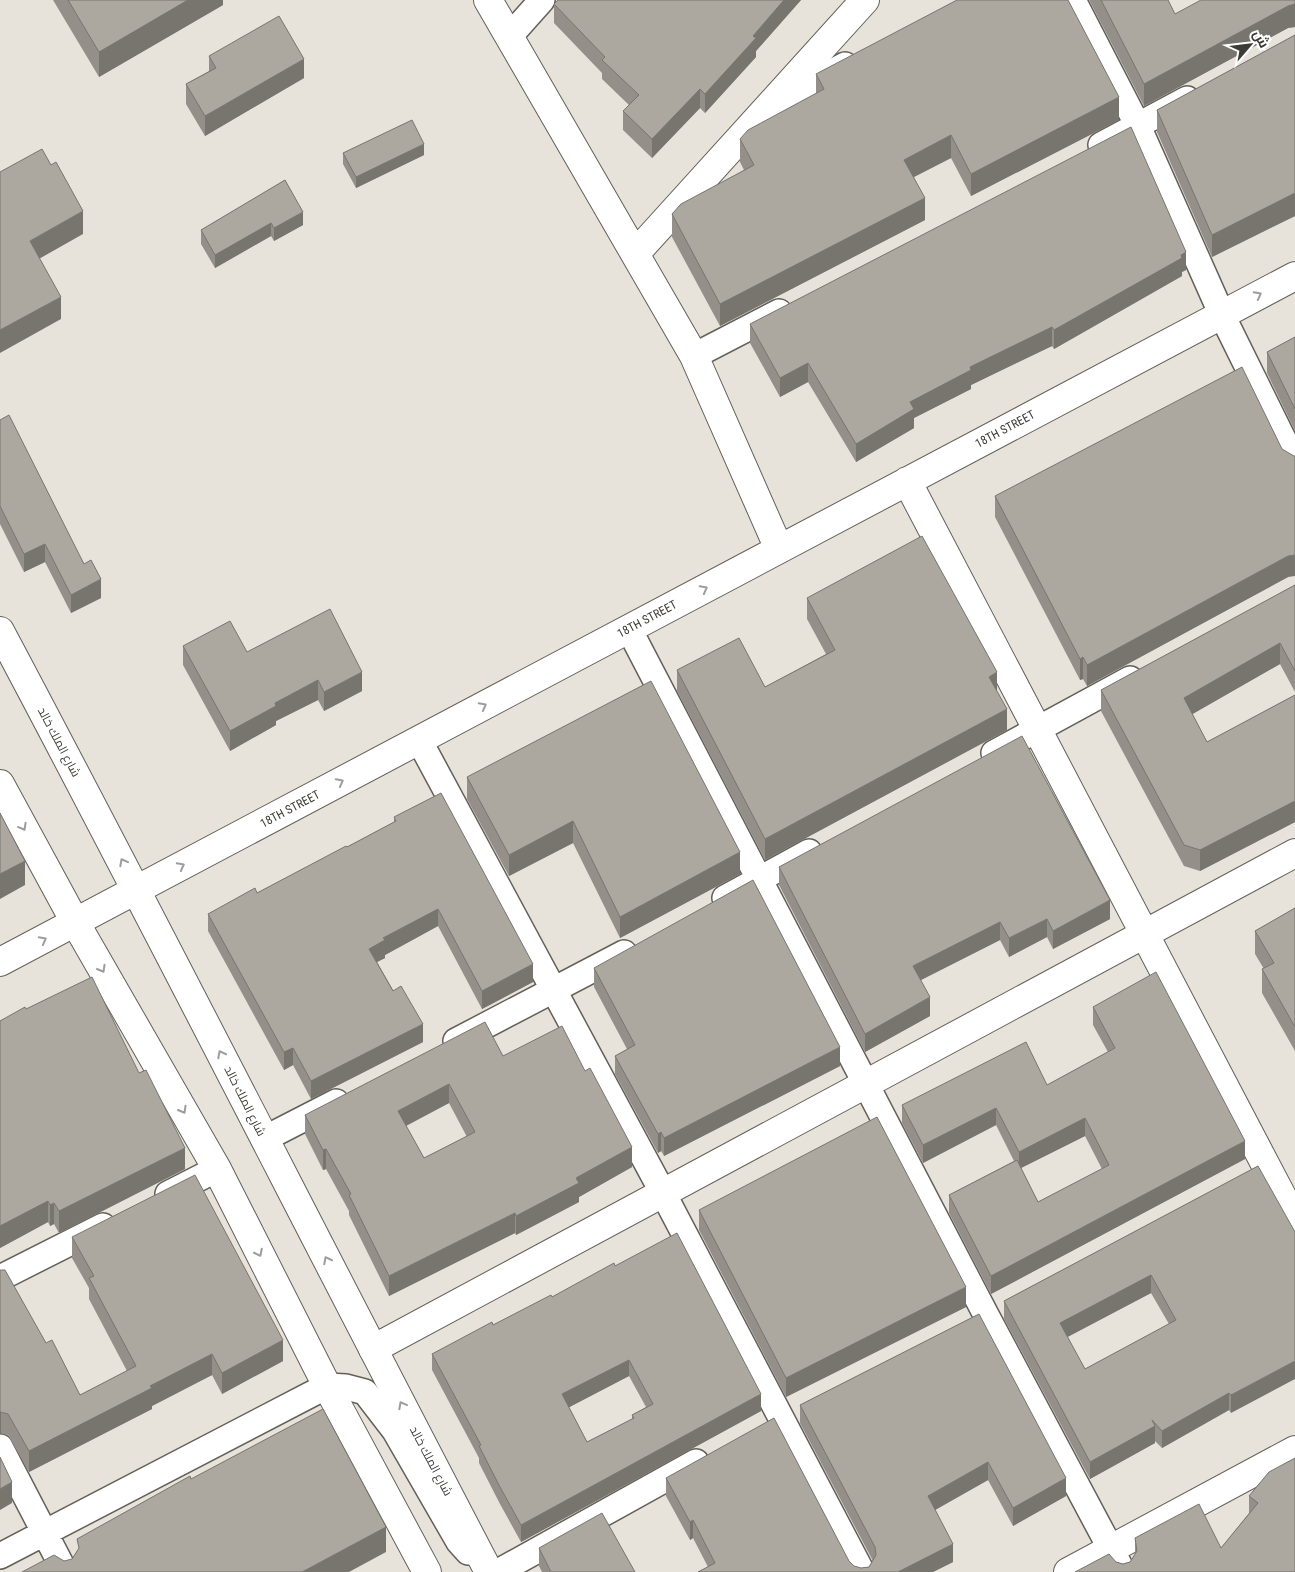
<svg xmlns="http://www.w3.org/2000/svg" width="1295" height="1572" font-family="'Roboto Condensed',Cairo,sans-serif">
	<rect width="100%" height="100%" fill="#e8e3da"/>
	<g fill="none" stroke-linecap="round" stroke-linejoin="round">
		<g stroke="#645f58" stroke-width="28">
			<path id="street" d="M1073,0l65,126 84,189 73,148
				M509,37l33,-37
				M776,101l69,-36
				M1101,145l86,-46
				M694,356l85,-44
				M629,629l356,684 138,259
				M419,740l244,453 199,379
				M994,753l136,-74
				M725,898l84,-46
				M456,1041l168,-88
				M264,1139l72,-37
				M168,1194l49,-25
				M0,1278l103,-52
				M0,1447l65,125
				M0,1556l327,-170 19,1 19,5 30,39 64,111 9,10
				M498,1572l198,-110"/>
		</g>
		<g stroke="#645f58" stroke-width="30">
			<path id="secondary" d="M488,0l206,356 85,193
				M635,254l230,-254
				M907,481l388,740
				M0,962l1295,-686
				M373,1349l922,-496
				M1068,1572l227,-122"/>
		</g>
		<g stroke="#645f58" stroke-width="30">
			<path id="primary" d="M0,631c166,312 325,628 489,941
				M0,784l75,138 142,247 110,217 100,186"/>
		</g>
		<use href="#street" stroke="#fff" stroke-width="25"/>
		<use href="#secondary" stroke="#fff" stroke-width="28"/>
		<use href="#primary" stroke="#fff" stroke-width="28"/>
	</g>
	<path fill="#949089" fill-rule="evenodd" d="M53,0h170v5l-124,72z
		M558,0h243l-45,51v6l-51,56 -5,-5 -48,50 -29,-28v-19l6,-6 -27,-26v-6l-48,-50v-19z
		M1089,0h79l7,14 120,-14v27l-7,1 -144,78z
		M1295,35v181l-83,41 -55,-125v-22z
		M209,56l95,22 -99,58 -19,-32v-20l23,-13z
		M816,74l303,46 -148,76 -20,-38 -37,19 11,43 -205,106 -48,-89v-23l72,-44 -4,-8v-23l76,-45z
		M343,153l81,2 -68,33 -13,-24z
		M285,180l18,45 -29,16 -3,-5 -56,32 -14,-24v-14z
		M1186,270l-4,2v4l-128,73 -2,-3 -81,39v4l-57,29v10l-58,34 -48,-80 -28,15 -30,-54v-19z
		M1295,337v94l-28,-58v-21z
		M0,420l84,144 17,34 -30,15 -26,-51 -21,10 -24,-48z
		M995,496l293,81 -201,109 -4,-7 -3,1 -85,-163z
		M1295,585v107l-15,-28 -88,50 15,28 88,-47v127l-95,49 -16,-5 -83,-155v-21z
		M807,598l190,94 10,38 -242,130 -88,-169v-21l88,17 61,-33 -19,-35z
		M183,646l64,6 115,39 -38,20 -6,-11 -42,21v4l-46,26 -47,-86z
		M467,777l273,97 -120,64 -47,-95 -64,33 -42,-77z
		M394,817l139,165 -51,27 -44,-83 -53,29v3l-8,4 46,80 -112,57 -18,-34 -9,5 -76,-139v-17l49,-21 90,-46 47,-25z
		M779,867l331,52 -57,30 -6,-12 -38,20 -9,-17 -79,40 9,36 -65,36 -86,-167z
		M1295,908v143l-33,-58v-24h2l-9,-15v-23z
		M594,968l246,98 -176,90 -3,-5 -3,2 -43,-79v-18l12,-7 -33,-62z
		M1093,1007l152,152 -254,135 -42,-81v-18l65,-34 -18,-36 -73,38 -21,-40v-18l145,-20 61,-33 -15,-27zM1085,1136l17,33 -64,33 -17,-34z
		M26,1009l159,160 -126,64 -5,-9 -4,2 -2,-4 -48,26v-227z
		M503,1056l129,111 -53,30v5l-63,33 -1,-2 -126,63 -40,-81v-4l-23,-42 -3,1 -18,-36v-19zM449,1103l18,34 -43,21 -18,-32z
		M1258,1166l-27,247 -2,-3 -67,38 -7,-7v2l-65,36 -86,-160v-18zM1151,1293l18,31 -84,45 -18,-32z
		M699,1210l267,97 -180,90 -87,-167z
		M72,1237l211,124 -61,33 -10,-19 -60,31v3l-123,63 -21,-37 -8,-2v-163l46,73 34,52 47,-24 -38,-72v-11l-17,-30z
		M615,1266l146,145 -240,131 -21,-38 -21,-41v-5l-47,-88v-16l120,-57zM629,1376l17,31 -14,8v4l-45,23 -18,-35z
		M979,1314l87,182 -53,30 -25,-46 -53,30 18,52 -20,10h-235l10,-5 -15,-29 -3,2 -24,-44v-18l183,83 5,5 7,2 8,-1 4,-6 -73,-138v-18z
		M1295,1458v114h-220l41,-10 7,2 7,-2 5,-7v-17l86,10 28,-35v-17z
		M539,1548l96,24h-93l-3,-6z"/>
	<path fill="#78756f" d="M188,0h35v5l-124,72v-25z
		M784,0h17l-45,51v6l-51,56v-19l48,-58z
		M1295,4v23l-7,1 -144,78v-22l144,-78z
		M304,59v19l-99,58v-20z
		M700,89v19l-48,50v-19z
		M1119,97v23l-148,76v-22z
		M951,135v23l-47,24v-22z
		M424,144v11l-68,33v-11z
		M1295,193v23l-83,41v-22z
		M925,198v22l-205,106v-22z
		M83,211v23l-53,30v-23z
		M303,212v13l-29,16v-13z
		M271,223v13l-56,32v-13z
		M1186,252v18l-4,2v4l-128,73v-19z
		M61,297v22l-61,34v-23z
		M1052,327v19l-81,39v4l-57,29v10l-58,34v-18l54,-42 60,-35z
		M808,363v19l-28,15v-19z
		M45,544v18l-21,10v-18z
		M1295,555v21l-7,1 -201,109v-21l201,-109z
		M101,579v19l-30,15v-18z
		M1280,643v21l-96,55v-21z
		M1083,657v22l-3,1v-21z
		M362,672v19l-38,20v-19z
		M997,672v21l-8,-16z
		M318,680v20l-42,21v4l-46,26v-20l45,-28z
		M1007,709v21l-242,130v-21z
		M1295,801v21l-95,49v-21z
		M573,821v22l-64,33v-21z
		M740,852v22l-120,64v-21z
		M25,861v24l-25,14v-25z
		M1110,900v19l-57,30v-18z
		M438,909v17l-53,29v3l-16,8v-17l14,-11z
		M1047,919v18l-38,20v-19z
		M1000,922v18l-87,44v-18z
		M533,964v18l-51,27v-18z
		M930,997v19l-65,36v-18z
		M423,1024v18l-112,57v-18z
		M840,1047v19l-176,90v-18z
		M293,1048v17l-9,5v-18z
		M449,1084v19l-51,27v-19z
		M996,1108v17l-73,38v-18z
		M1085,1118v18l-66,33v-17z
		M661,1132v19l-3,2v-19z
		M1245,1141v18l-254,135v-18z
		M632,1147v20l-53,30v5l-63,33v-19l60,-38z
		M185,1148v21l-126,64v-22z
		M326,1149v20l-3,1v-20z
		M48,1201v21l-48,26v-22z
		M54,1203v21l-4,2v-21z
		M515,1213v20l-126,63v-20z
		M1151,1275v18l-91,48v-18z
		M966,1287v20l-180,90v-19z
		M283,1340v21l-61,33v-21z
		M212,1354v21l-60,31v3l-123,63v-21l121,-65z
		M629,1360v16l-67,35v-17z
		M1295,1361v18l-64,34v-18z
		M1229,1393v17l-67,38v-17z
		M761,1394v17l-240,131v-17z
		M0,1412h1v21h-1z
		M1155,1426v17l-65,36v-17z
		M988,1462v18l-60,34v-18z
		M1066,1478v18l-53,30v-18z
		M12,1482v21l-12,7v-21z
		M693,1520v18l-3,2v-18z
		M386,1527v25l-37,20h-47z
		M953,1544v18l-20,10h-35z"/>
	<path fill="#aca79f" stroke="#78756f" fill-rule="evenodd" d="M68,0h120l-89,52z
		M558,0h226l-31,36 3,2 -51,56 -5,-5 -48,50 -29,-28 16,-16 -37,-35 3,-3 -51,-53z
		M957,0h111l51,97 -148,77 -20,-39 -47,25 21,38 -205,106 -48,-90 9,-10 73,-39 -14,-26 8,-9 76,-41 -8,-15z
		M1101,0h67l7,14 26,-14h94v4l-7,2 -144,78z
		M279,16l25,43 -99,57 -19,-32 30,-16 -7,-12z
		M1295,35v158l-83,42 -55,-125z
		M412,120l12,24 -68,33 -13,-24z
		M1131,127l55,125 -5,3 1,3 -128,72 -2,-3 -82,40 1,3 -61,32 4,7 -58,35 -48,-81 -28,15 -30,-54z
		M42,149l9,16 5,-3 27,49 -53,30 31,56 -61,33v-158z
		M285,180l18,32 -29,16 -3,-5 -56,32 -14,-25z
		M1295,337v72l-28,-57z
		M1242,367l40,82 12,7h1v99l-7,1 -201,109 -4,-8 -3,2 -85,-163z
		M9,415l75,149 7,-4 10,19 -30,16 -26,-51 -21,10 -24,-48v-86z
		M922,536l75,136 -8,5 18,32 -242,130 -88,-169 62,-32 26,49 70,-37 -28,-52z
		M1295,585v86l-15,-28 -96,55 23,44 88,-47v106l-95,49 -16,-5 -83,-155z
		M330,609l32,63 -38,20 -6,-12 -43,23 1,3 -46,25 -47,-85 47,-25 17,31z
		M651,681l89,171 -120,65 -47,-96 -64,34 -42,-78z
		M1022,736l88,164 -57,31 -6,-12 -38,19 -9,-16 -87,44 17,31 -65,37 -86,-167z
		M441,793l92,171 -51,27 -44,-82 -55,29 2,2 -16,9 24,42 8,-5 22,38 -112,57 -18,-33 -9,4 -76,-138 47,-26 2,5 89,-47 1,1 49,-26 -2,-4z
		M0,813l25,48 -25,13z
		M753,880l87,167 -176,91 -3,-6 -3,2 -43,-78 20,-11 -41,-77z
		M1295,908v119l-33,-58 12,-6 -19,-32z
		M1156,972l89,169 -254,135 -42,-81 68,-35 21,42 71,-37 -24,-47 -66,34 -23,-44 -73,37 -21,-40 124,-63 21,43 68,-37 -22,-41z
		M92,977l47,96 7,-3 39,78 -126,63 -5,-8 -4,2 -2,-4 -48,25v-205l25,-14 1,2z
		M485,1022l18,34 59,-30 23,45 5,-3 42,79 -56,31 3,5 -63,33 -1,-3 -126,63 -40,-81 2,-1 -25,-45 -3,1 -18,-35zM449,1084l26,48 -51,26 -26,-47z
		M877,1117l89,170 -180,91 -87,-168z
		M1258,1166l37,66v129l-64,34 -2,-2 -67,38 -10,-11 3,6 -65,36 -86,-161zM1151,1275l25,45 -91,49 -25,-46z
		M195,1175l88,165 -61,33 -10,-19 -62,32 2,2 -123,63 -21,-37 -8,-2v-142h5l41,73 6,-3 28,55 56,-29 -47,-88 5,-2 -22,-39z
		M677,1233l84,161 -240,131 -21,-38 -21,-41 2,-1 -49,-91 60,-32 1,3 58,-30 1,2 62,-34 1,3zM629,1360l24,44 -21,11 2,3 -47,24 -25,-48z
		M979,1314l87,164 -53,30 -25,-46 -60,34 25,48 -55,28h-200l17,-9 -22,-43 -3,2 -24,-44 108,-60 75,143 5,5 7,2 8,-1 7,-12 -1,-8 -75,-142z
		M323,1409l63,118 -84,45h-280l32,-17 10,6 8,-2 7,-11 -2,-9 113,-63 1,3z
		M0,1457l12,25 -12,7z
		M1295,1458v114h-220l34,-18 7,8 7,2 7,-2 7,-11 -2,-13 64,-34 22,44 37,-45 -9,-7 20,-24z
		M602,1513l33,59h-84l-12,-24z"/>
	<defs><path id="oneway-chevron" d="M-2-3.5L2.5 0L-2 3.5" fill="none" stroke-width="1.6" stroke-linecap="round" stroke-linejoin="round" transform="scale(1.25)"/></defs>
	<g stroke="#9e9d9b">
		<use href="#oneway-chevron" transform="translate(1258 295) rotate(-28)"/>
		<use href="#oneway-chevron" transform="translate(704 589) rotate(-28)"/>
		<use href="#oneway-chevron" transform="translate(483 706) rotate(-28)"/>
		<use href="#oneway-chevron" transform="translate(340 782) rotate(-28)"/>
		<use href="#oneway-chevron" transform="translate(23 827) rotate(61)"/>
		<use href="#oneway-chevron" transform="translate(123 862) rotate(-118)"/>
		<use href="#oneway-chevron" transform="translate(181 866) rotate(-28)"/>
		<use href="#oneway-chevron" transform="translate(43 940) rotate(-28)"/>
		<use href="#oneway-chevron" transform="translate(102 969) rotate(60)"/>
		<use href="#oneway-chevron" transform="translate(221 1054) rotate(-117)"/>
		<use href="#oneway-chevron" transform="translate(183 1110) rotate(60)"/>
		<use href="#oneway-chevron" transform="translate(259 1253) rotate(63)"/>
		<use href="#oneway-chevron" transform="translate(327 1260) rotate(-117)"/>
		<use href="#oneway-chevron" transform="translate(402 1405) rotate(-118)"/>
	</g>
	<g text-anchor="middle" stroke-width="4" stroke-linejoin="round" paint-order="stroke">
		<g font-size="12" fill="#3d3b37" stroke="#fff">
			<text transform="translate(1005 429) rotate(-28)" y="4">18TH STREET</text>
			<text transform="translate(647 619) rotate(-28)" y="4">18TH STREET</text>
			<text transform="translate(59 742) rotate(62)" y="4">شارع الملك خالد</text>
			<text transform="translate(290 809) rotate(-28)" y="4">18TH STREET</text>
			<text transform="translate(245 1101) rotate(63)" y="4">شارع الملك خالد</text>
			<text transform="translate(431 1461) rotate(62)" y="4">شارع الملك خالد</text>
		</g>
	</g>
	<g transform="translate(1250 45) rotate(62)" stroke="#ffffff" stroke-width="4" paint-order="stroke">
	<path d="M0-4L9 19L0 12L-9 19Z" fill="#3d3b37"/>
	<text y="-8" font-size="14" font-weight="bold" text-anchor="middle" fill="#3d3b37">ش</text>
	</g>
</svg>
